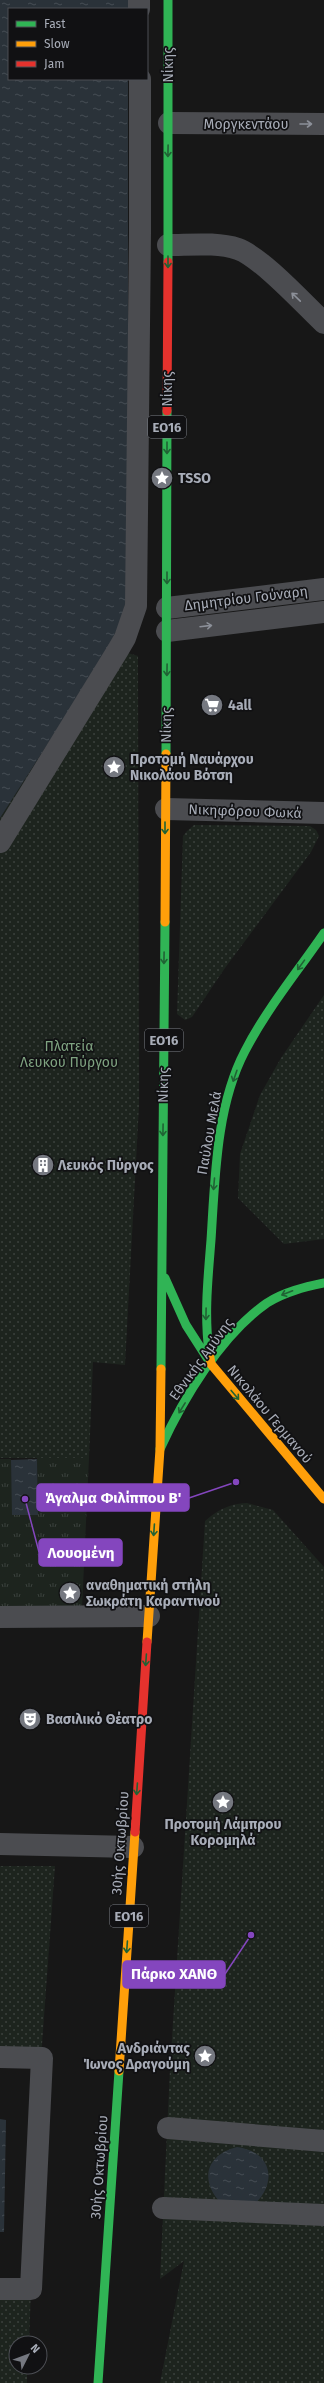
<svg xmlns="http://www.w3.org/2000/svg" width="324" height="2383" font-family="'Fira Sans',sans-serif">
	<defs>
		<pattern id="grass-tufts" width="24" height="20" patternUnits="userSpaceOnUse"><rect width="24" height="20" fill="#1d241e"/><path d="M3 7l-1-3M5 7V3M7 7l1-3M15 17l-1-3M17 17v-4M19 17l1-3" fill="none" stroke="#3b413d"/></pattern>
		<pattern id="park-dots" width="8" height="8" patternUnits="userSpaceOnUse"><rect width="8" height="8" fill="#1d241e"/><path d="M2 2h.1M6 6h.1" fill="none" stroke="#3b413d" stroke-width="1.8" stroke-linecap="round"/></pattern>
		<pattern id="water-ripples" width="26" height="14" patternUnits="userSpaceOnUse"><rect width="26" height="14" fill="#2a3239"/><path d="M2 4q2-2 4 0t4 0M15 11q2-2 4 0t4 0" fill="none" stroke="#464d54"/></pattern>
	</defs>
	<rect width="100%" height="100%" fill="#171717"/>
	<path fill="url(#grass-tufts)" d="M37,1458h52l-7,150 -82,2v-151h11l2,56h25z"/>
	<path fill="url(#park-dots)" d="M108,650h10l20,6 1,450 -14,259 -32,-3 -4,96h-89v-640z
		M194,825l116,1 6,4 3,6 -8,16 -86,116 -33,49 -7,3 -8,-6 6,-178 4,-5z
		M324,995v244l-40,5 -46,-46 2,-44 20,-59 21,-37z
		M247,1503l26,7 51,57v816h-164l24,-122 -24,18 10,-210 35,-548c14,-12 24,-17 42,-18z
		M0,1866h55l-14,192 -41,-1z
		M0,2289h31l-2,54h-13v24h11v16h-27z"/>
	<path fill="url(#water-ripples)" d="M0,0h128v9h-119v70h119v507l-5,30 -15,34 -108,168z
		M37,1459l1,56h-26l-1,-55z
		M0,2119l6,1 -2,112h-4z
		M237,2147c32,4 42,32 19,56l-37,-2c-20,-23 -11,-47 18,-54z"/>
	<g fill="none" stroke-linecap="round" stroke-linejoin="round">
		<path stroke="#4b4c50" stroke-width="22" d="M139,0v9
			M169,123l155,1
			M168,245c22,0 49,-3 70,4 23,8 67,56 86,74
			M167,608l157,-19
			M167,631l157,-19
			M166,809l158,4
			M0,842l118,-192 7,-12 11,-32 4,-374v-153
			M0,1617l149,-1
			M0,1844l133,3
			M0,2057l42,1 -11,231h-31
			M168,2128l156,13
			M163,2208l161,7"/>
		<path stroke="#30b455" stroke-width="9" d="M168,262v-262
			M166,754l1,-343
			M165,1278l21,47 25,39
			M209,1352c-5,-38 -1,-74 2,-112 4,-61 5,-134 34,-189 21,-41 53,-80 79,-118
			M161,1369l4,-447
			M160,1449c23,-50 61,-114 107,-146 17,-11 38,-16 57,-20
			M98,2383l21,-312"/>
		<path stroke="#ff9f0a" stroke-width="9" d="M165,922l1,-168
			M209,1352l2,12 113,135
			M147,1642l13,-193 1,-80
			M119,2071l16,-239"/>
		<path stroke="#e5322d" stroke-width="9" d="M167,411l1,-149
			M135,1832l12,-190"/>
	</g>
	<defs><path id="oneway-shaft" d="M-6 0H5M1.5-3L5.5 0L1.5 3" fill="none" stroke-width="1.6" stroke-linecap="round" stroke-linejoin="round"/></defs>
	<g stroke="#8c9099">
		<use href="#oneway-shaft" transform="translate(306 124)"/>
		<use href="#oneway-shaft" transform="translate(296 297) rotate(-136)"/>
		<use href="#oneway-shaft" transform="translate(206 626) rotate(-7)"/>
	</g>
	<g stroke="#206234">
		<use href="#oneway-shaft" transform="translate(168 151) rotate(91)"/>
		<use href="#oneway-shaft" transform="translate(168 262) rotate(90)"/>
		<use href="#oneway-shaft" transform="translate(167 448) rotate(90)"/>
		<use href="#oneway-shaft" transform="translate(167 578) rotate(90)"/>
		<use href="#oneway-shaft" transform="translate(167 670) rotate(91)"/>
		<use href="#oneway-shaft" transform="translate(165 828) rotate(90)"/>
		<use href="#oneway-shaft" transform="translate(164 958) rotate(91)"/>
		<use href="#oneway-shaft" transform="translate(301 965) rotate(126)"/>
		<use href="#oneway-shaft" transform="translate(235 1076) rotate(109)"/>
		<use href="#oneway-shaft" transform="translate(163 1130) rotate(91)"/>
		<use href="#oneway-shaft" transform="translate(214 1184) rotate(95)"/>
		<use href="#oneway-shaft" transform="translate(287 1293) rotate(159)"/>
		<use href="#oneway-shaft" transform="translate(206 1314) rotate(91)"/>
		<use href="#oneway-shaft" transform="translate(235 1395) rotate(50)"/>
		<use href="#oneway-shaft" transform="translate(182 1408) rotate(122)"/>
		<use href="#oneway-shaft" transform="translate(154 1530) rotate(94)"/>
		<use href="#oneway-shaft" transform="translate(146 1660) rotate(94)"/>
		<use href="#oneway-shaft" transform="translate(137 1789) rotate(94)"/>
		<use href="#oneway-shaft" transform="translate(127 1947) rotate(94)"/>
	</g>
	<defs>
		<g id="sight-disc" transform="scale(1.15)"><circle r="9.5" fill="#757880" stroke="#111113"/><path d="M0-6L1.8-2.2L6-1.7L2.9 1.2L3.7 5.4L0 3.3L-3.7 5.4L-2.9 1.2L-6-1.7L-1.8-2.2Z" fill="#fff"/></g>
		<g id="supermarket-disc" transform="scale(1.15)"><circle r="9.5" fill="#757880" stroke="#111113"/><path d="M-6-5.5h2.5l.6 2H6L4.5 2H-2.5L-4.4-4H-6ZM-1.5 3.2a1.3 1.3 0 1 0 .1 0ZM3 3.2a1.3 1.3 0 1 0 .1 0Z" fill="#fff"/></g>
		<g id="building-disc" transform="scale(1.15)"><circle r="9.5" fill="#757880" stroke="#111113"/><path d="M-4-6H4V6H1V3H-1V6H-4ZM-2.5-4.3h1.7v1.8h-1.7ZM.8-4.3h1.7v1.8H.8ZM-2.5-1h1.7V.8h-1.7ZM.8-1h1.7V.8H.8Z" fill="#fff"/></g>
		<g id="theatre-disc" transform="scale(1.15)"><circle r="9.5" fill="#757880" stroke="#111113"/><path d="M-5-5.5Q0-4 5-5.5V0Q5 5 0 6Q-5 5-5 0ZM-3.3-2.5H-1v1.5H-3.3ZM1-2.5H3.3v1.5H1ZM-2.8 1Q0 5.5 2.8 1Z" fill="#fff"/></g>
	</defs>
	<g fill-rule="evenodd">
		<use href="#sight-disc" x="162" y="478"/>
		<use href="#supermarket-disc" x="212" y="705"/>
		<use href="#sight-disc" x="114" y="767"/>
		<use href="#building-disc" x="43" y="1165"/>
		<use href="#sight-disc" x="70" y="1593"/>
		<use href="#theatre-disc" x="30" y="1719"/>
		<use href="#sight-disc" x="223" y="1802"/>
		<use href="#sight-disc" x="205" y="2056"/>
	</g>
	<g text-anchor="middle" stroke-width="3.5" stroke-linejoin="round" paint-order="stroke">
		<g fill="#111113" stroke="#7b7e86" stroke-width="1">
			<rect x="148" y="416" width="38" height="22" rx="3"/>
			<rect x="145" y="1029" width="38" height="22" rx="3"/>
			<rect x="110" y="1905" width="38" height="22" rx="3"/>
		</g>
		<g font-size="13" font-weight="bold" fill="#a8adb8">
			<text x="167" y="432">ΕΟ16</text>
			<text x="164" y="1045">ΕΟ16</text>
			<text x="129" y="1921">ΕΟ16</text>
		</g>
		<g font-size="14" fill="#a8adb8" stroke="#111113">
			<text transform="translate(168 65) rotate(-90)" y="5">Νίκης</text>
			<text x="246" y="129">Μοργκεντάου</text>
			<text transform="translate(167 389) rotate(-90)" y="5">Νίκης</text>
			<text transform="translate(246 598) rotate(-7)" y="5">Δημητρίου Γούναρη</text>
			<text transform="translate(166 725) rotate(-89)" y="5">Νίκης</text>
			<text transform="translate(245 811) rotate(2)" y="5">Νικηφόρου Φωκά</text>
			<text transform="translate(163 1085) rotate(-89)" y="5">Νίκης</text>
			<text transform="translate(209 1133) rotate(-80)" y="5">Παύλου Μελά</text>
			<text transform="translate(201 1359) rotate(-54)" y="5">Εθνικής Αμύνης</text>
			<text transform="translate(270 1414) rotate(50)" y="5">Νικολάου Γερμανού</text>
			<text transform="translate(120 1843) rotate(-86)" y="5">30ής Οκτωβρίου</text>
			<text transform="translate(99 2167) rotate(-86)" y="5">30ής Οκτωβρίου</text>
		</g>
		<g font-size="14" font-weight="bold" fill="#a8adb8" stroke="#111113" text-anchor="start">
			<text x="178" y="483">TSSO</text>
			<text x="228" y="710">4all</text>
			<text x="130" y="764">Προτομή Ναυάρχου<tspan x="130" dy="16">Νικολάου Βότση</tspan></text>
			<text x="58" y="1170">Λευκός Πύργος</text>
			<text x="86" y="1590">αναθηματική στήλη<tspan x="86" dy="16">Σωκράτη Καραντινού</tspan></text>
			<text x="46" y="1724">Βασιλικό Θέατρο</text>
			<text x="223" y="1829" text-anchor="middle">Προτομή Λάμπρου<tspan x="223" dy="16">Κορομηλά</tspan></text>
			<text x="190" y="2053" text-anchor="end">Ανδριάντας<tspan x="190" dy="16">Ίωνος Δραγούμη</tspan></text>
		</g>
		<g font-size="14" fill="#7fa381" stroke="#111113">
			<text x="69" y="1051">Πλατεία<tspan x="69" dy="16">Λευκού Πύργου</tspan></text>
		</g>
	</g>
	<path fill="none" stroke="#8446be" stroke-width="1.5" d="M236 1482L189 1498M25 1499L39 1552M251 1935L225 1974"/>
	<g fill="#8446be" stroke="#111113" stroke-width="1.5">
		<circle cx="236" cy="1482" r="4"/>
		<circle cx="25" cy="1499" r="4"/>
		<circle cx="251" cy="1935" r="4"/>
	</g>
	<g fill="#8446be" stroke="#8446be" stroke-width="1.5">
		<rect x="37" y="1484" width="152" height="27" rx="4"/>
		<rect x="39" y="1539" width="83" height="27" rx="4"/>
		<rect x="123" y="1961" width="102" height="27" rx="4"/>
	</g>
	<g font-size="15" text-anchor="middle" font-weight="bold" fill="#fff">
		<text x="113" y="1503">Άγαλμα Φιλίππου Β'</text>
		<text x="81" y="1558">Λουομένη</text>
		<text x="174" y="1979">Πάρκο ΧΑΝΘ</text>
	</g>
	<rect x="8" y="8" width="140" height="72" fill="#111113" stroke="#4d4f55"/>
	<rect x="16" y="21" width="20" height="6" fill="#30b455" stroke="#4d4f55"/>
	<text x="44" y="28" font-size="12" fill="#a8adb8">Fast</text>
	<rect x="16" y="41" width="20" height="6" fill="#ff9f0a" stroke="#4d4f55"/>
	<text x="44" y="48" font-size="12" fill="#a8adb8">Slow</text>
	<rect x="16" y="61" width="20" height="6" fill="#e5322d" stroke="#4d4f55"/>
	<text x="44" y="68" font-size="12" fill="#a8adb8">Jam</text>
	<g transform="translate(28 2355) rotate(48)"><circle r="19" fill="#111113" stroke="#4d4f55"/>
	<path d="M0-3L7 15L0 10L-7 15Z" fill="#757880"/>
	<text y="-6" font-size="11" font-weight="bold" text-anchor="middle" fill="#a8adb8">N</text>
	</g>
</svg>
